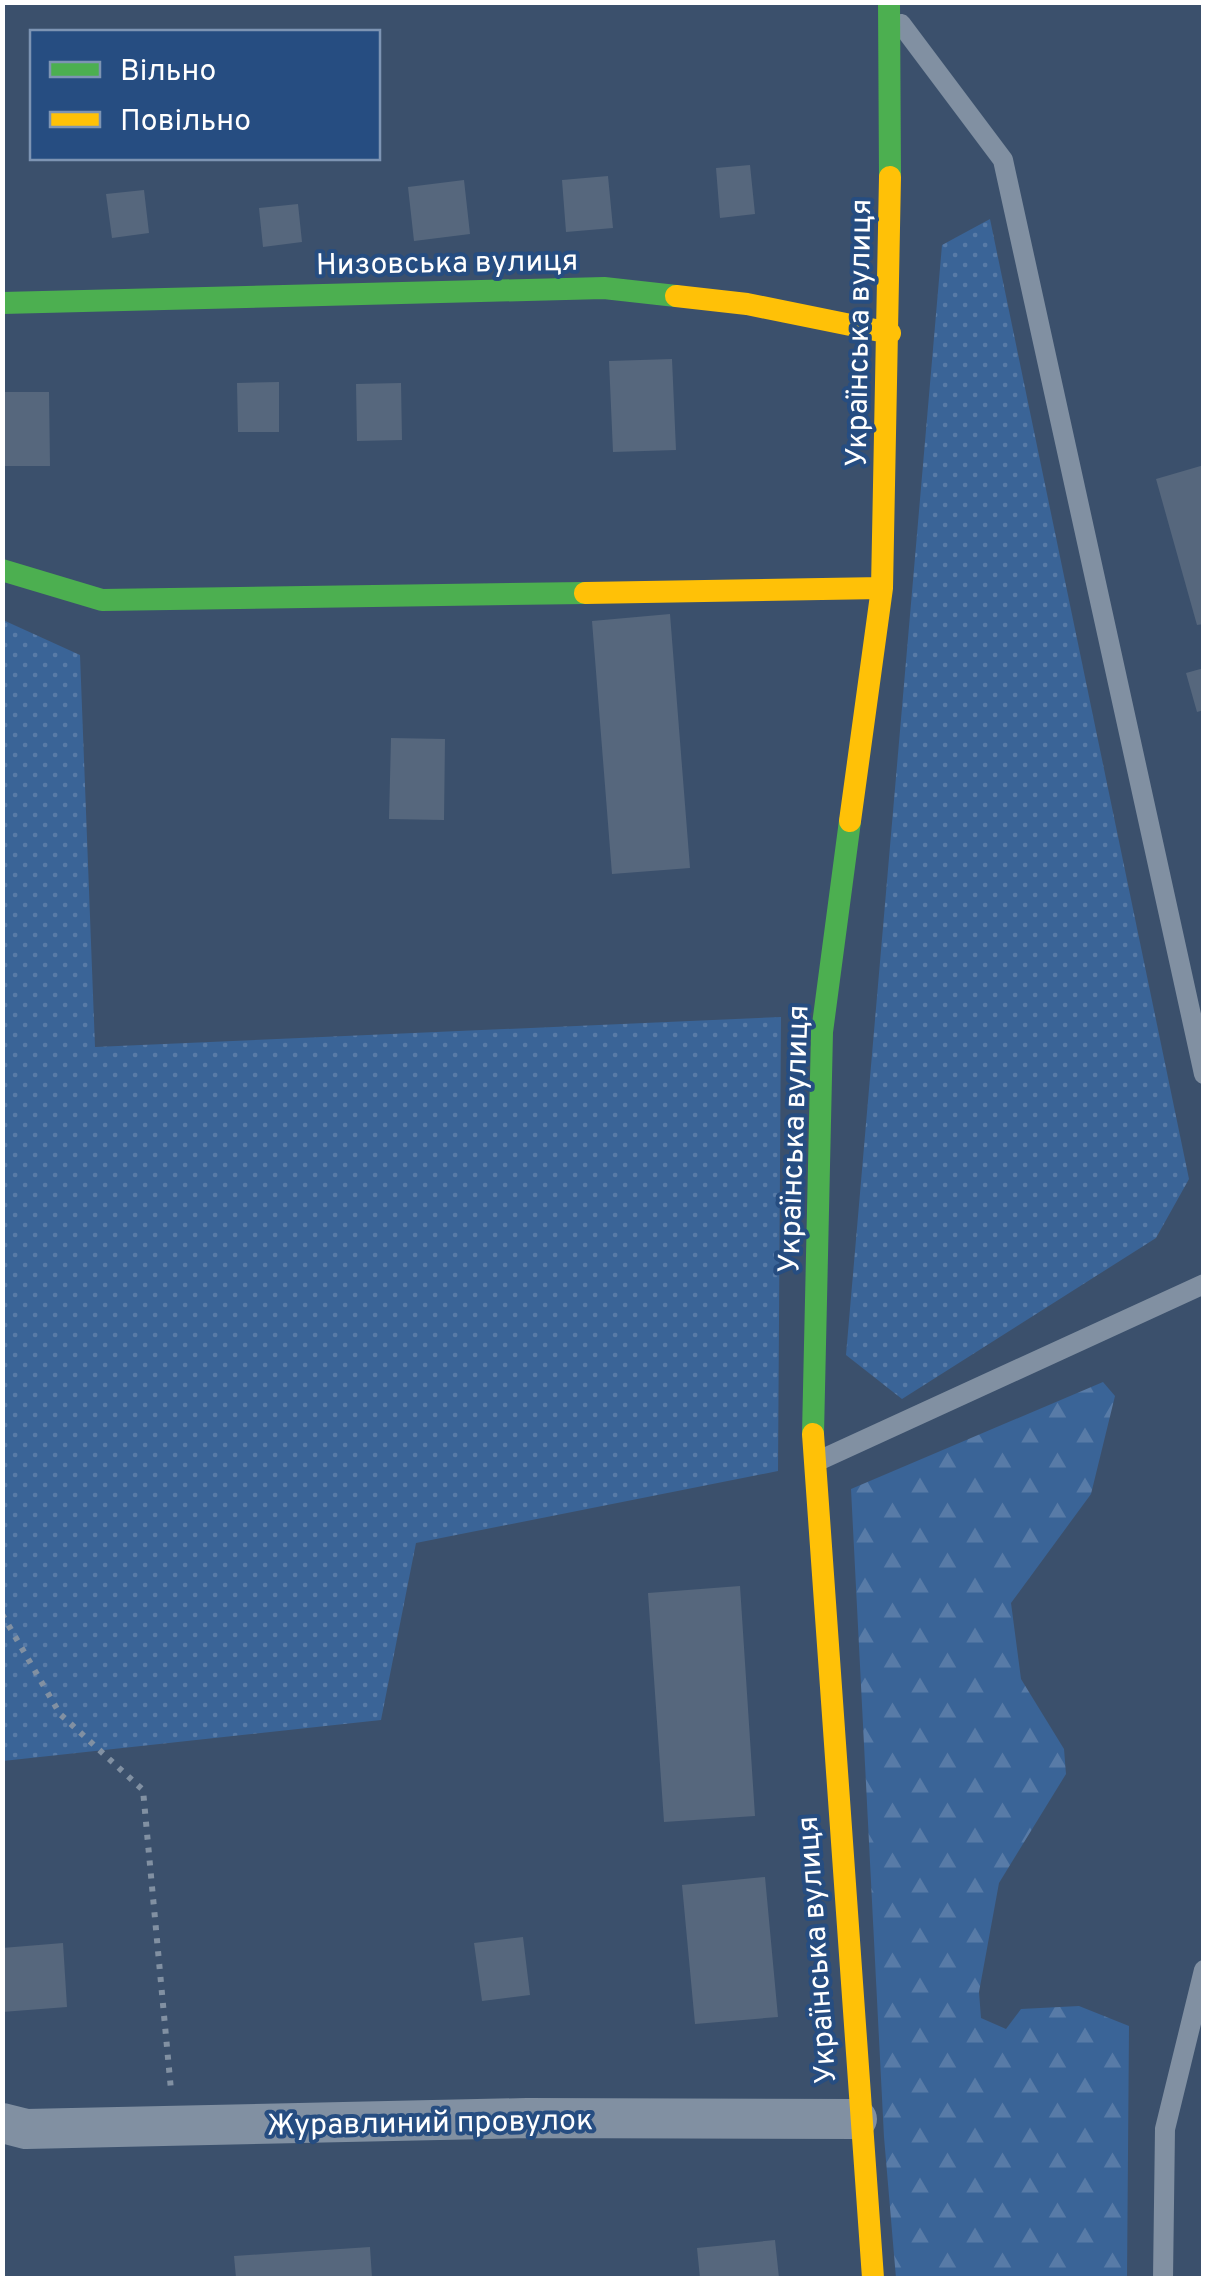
<svg xmlns="http://www.w3.org/2000/svg" width="1206" height="2281" font-family="Overpass,sans-serif">
	<defs>
		<pattern id="grass-dots" width="8" height="8" patternUnits="userSpaceOnUse" patternTransform="scale(2.5)"><rect width="8" height="8" fill="#3a6497"/><path d="M2 2h.1M6 6h.1" fill="none" stroke="#587ba7" stroke-width="1.8" stroke-linecap="round"/></pattern>
		<pattern id="forest-firs" width="22" height="20" patternUnits="userSpaceOnUse" patternTransform="scale(2.5)"><rect width="22" height="20" fill="#3a6497"/><path d="M5 1l3.5 6h-7zM16 11l3.5 6h-7z" fill="#587ba7"/></pattern>
	</defs>
	<rect width="100%" height="100%" fill="#3b506c"/>
	<path fill="url(#grass-dots)" d="M990,219l199,960 -33,59 -254,161 -56,-44 96,-1110z
		M3,620l77,35 15,392 686,-30 -3,454 -362,72 -35,177 -378,41z"/>
	<path fill="url(#forest-firs)" d="M1103,1382l12,14 -24,98 -80,109 10,76 43,70 2,25 -67,109 -20,109 2,26 25,11 15,-20 58,-3 50,20 -2,252h-231l-12,-141 -33,-648z"/>
	<path fill="#56677d" d="M750,165l5,49 -35,4 -4,-50z
		M608,176l5,52 -47,4 -4,-52z
		M464,180l6,54 -56,7 -6,-54z
		M144,190l5,43 -37,5 -6,-44z
		M298,204l4,38 -39,5 -4,-39z
		M672,359l4,91 -63,2 -4,-91z
		M279,382v50h-41l-1,-49z
		M401,383l1,57 -45,1 -1,-57z
		M2,392h47l1,74h-48z
		M1204,465v159l-7,1 -41,-146z
		M670,614l20,254 -78,6 -20,-253z
		M1204,668v42l-7,2 -11,-39z
		M391,738l54,1 -1,81 -55,-1z
		M740,1586l15,230 -91,6 -16,-229z
		M765,1877l13,140 -83,7 -13,-139z
		M523,1937l7,58 -48,6 -8,-58z
		M63,1943l4,64 -65,5v-64z
		M775,2240l4,38h-79l-3,-30z
		M370,2247l2,31h-136l-2,-22z"/>
	<g fill="none" stroke-linecap="round" stroke-linejoin="round">
		<path stroke="#8190a2" stroke-width="6" stroke-dasharray="5 8" stroke-linecap="butt" d="M2,1614l58,100 83,76 28,300"/>
		<path stroke="#8190a2" stroke-width="20" d="M901,24l102,136 201,914
			M818,1461l386,-177
			M1163,2278l2,-149 39,-159"/>
		<path stroke="#8190a2" stroke-width="40" d="M2,2123l24,6 501,-11 330,1"/>
		<path stroke="#4caf50" stroke-width="22" d="M889,2l1,175
			M2,303l602,-15 72,8
			M2,570l100,30 483,-7
			M813,1434l9,-402 28,-211"/>
		<path stroke="#ffc107" stroke-width="22" d="M676,296l71,8 143,29
			M585,593l297,-5
			M850,821l32,-233 8,-411
			M813,1434l60,844"/>
	</g>
	<g text-anchor="middle" stroke-width="8" stroke-linejoin="round" paint-order="stroke">
		<g font-size="30" fill="#fff" stroke="#264d81">
			<text transform="translate(447 262) rotate(-1)" y="10">Низовська вулиця</text>
			<text transform="translate(858 333) rotate(-89)" y="10">Українська вулиця</text>
			<text transform="translate(793 1139) rotate(-88)" y="10">Українська вулиця</text>
			<text transform="translate(816 1950) rotate(-94)" y="10">Українська вулиця</text>
			<text transform="translate(430 2122) rotate(-1)" y="10">Журавлиний провулок</text>
		</g>
	</g>
	<rect width="1206" height="2281" fill="none" stroke="#ffffff" stroke-width="10"/>
	<rect x="30" y="30" width="350" height="130" fill="#264d81" stroke="#7d94b3" stroke-width="2.5"/>
	<rect x="50" y="62" width="50" height="15" fill="#4caf50" stroke="#7d94b3" stroke-width="2.5"/>
	<text x="120" y="80" font-size="30" fill="#ffffff">Вільно</text>
	<rect x="50" y="112" width="50" height="15" fill="#ffc107" stroke="#7d94b3" stroke-width="2.5"/>
	<text x="120" y="130" font-size="30" fill="#ffffff">Повільно</text>
</svg>
